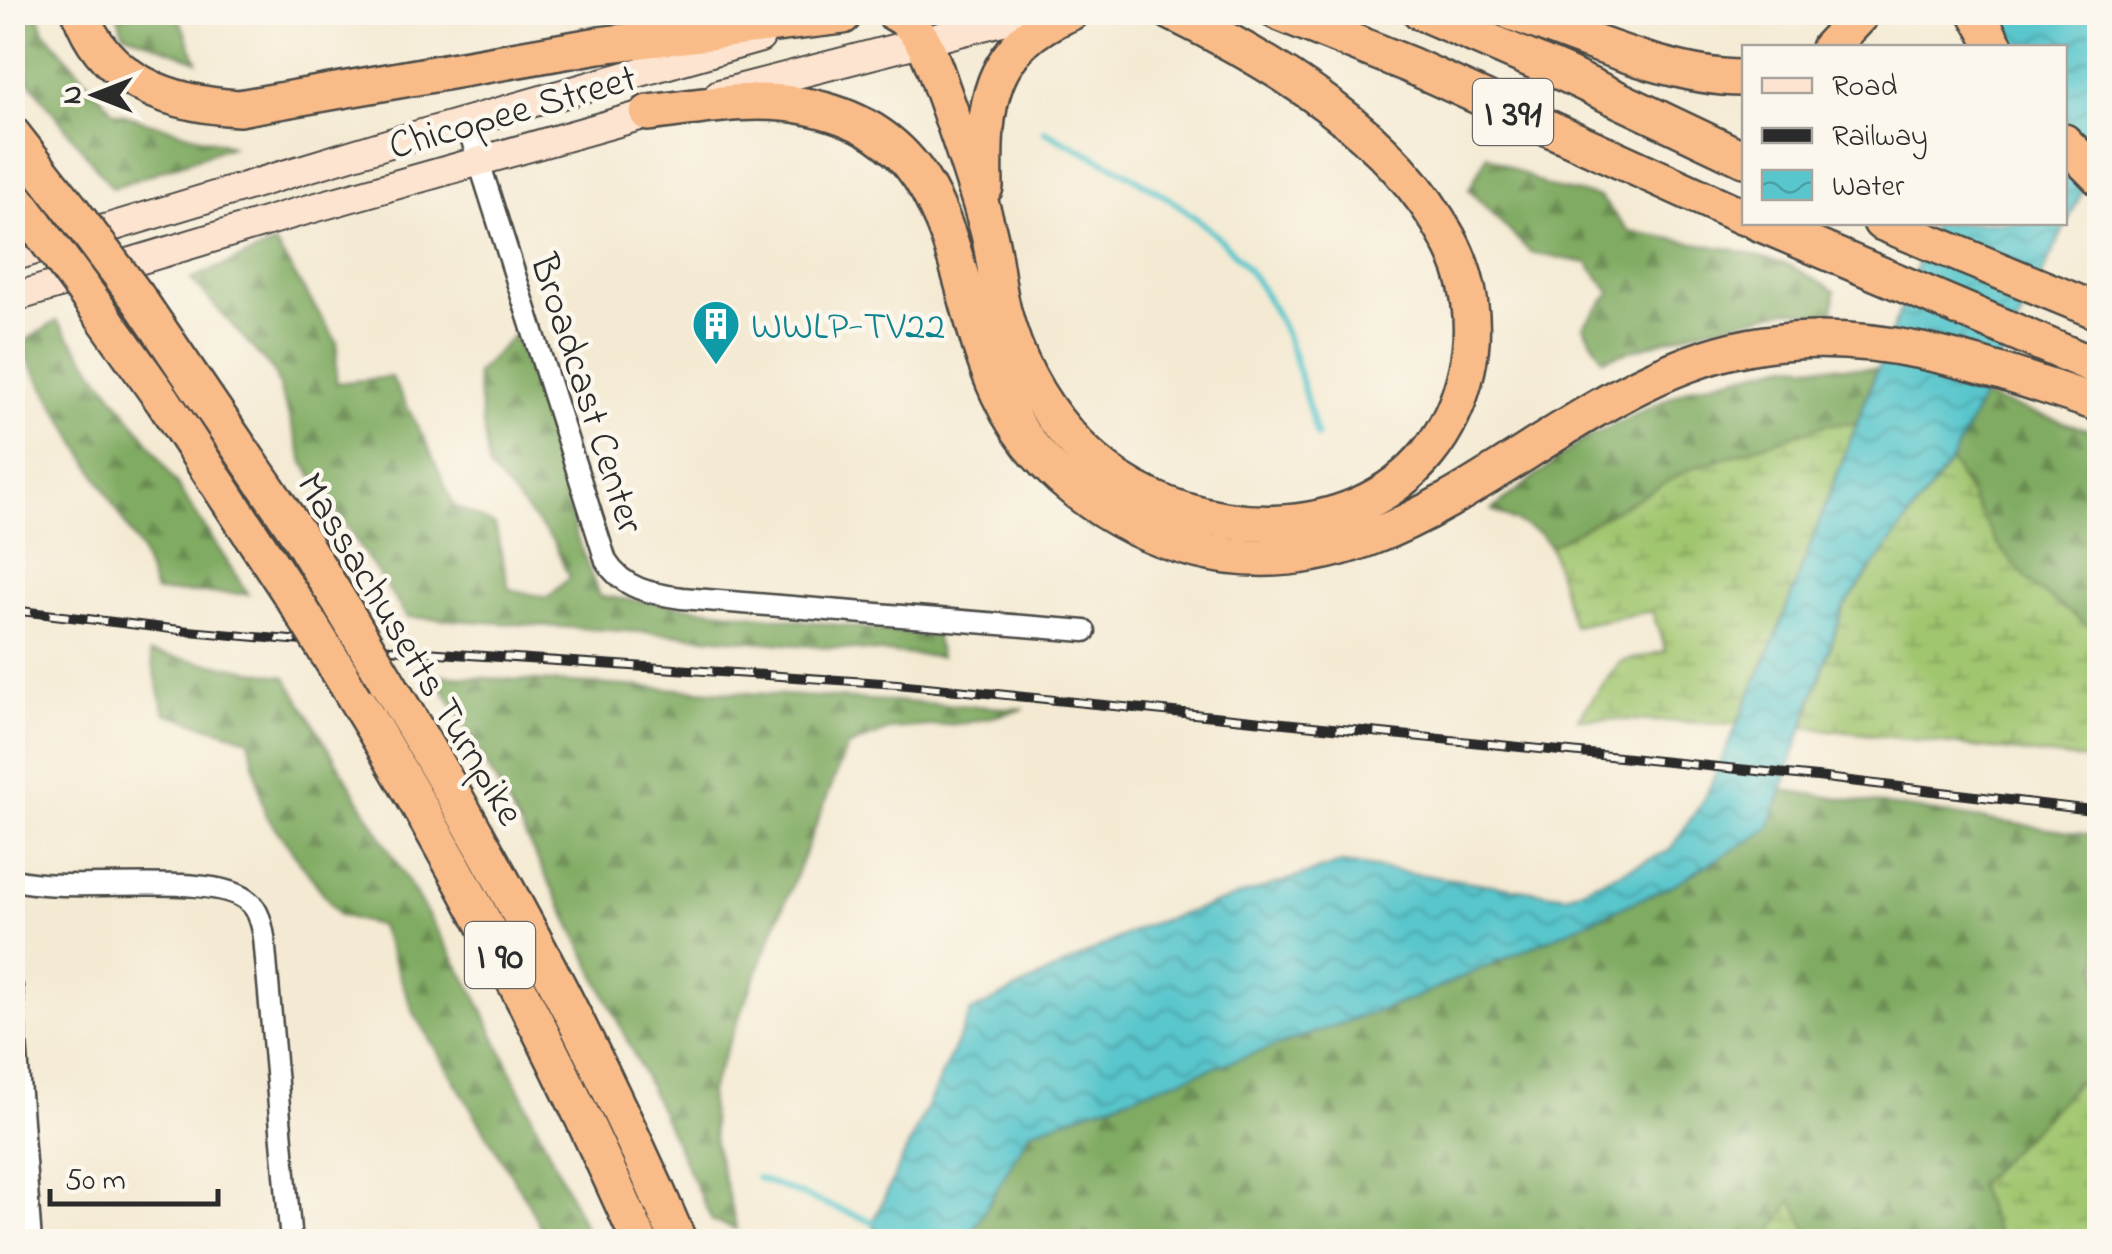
<svg xmlns="http://www.w3.org/2000/svg" width="2112" height="1254" font-family="'Indie Flower',sans-serif">
	<defs>
		<pattern id="forest-firs" width="22" height="20" patternUnits="userSpaceOnUse" patternTransform="scale(2.5)"><rect width="22" height="20" fill="#80ab62"/><path d="M5 1l3.5 6h-7zM16 11l3.5 6h-7z" fill="#698b51"/></pattern>
		<pattern id="wetland-marsh" width="20" height="14" patternUnits="userSpaceOnUse" patternTransform="scale(2.5)"><rect width="20" height="14" fill="#a1c670"/><path d="M1 5h8M5 5V1M11 12h8M15 12V8" fill="none" stroke="#83a15c"/></pattern>
		<pattern id="water-waves" width="16" height="10" patternUnits="userSpaceOnUse" patternTransform="scale(2.5)"><rect width="16" height="10" fill="#58c6cc"/><path d="M0 5q4-4 8 0t8 0" fill="none" stroke="#49a1a6"/></pattern>
	</defs>
	<rect width="100%" height="100%" fill="#fbf7ec"/>
	<filter id="ink" filterUnits="userSpaceOnUse"><feTurbulence type="fractalNoise" baseFrequency=".01" numOctaves="2"/><feDisplacementMap in="SourceGraphic" scale="20" xChannelSelector="R" yChannelSelector="G"/><feConvolveMatrix kernelMatrix="1 2 1 2 8 2 1 2 1" color-interpolation-filters="sRGB"/></filter>
	<filter id="wash" filterUnits="userSpaceOnUse"><feTurbulence type="fractalNoise" baseFrequency=".0048" numOctaves="4" result="noise"/><feDisplacementMap in="SourceGraphic" scale="40" xChannelSelector="R" yChannelSelector="G"/><feGaussianBlur stdDeviation="2.25" result="paint"/><feColorMatrix in="noise" values="0 0 0 0 0 0 0 0 0 0 0 0 0 0 0 0 0 1.4 0 .05"/><feComposite in="paint" operator="in"/></filter>
	<g filter="url(#wash)">
		<rect width="100%" height="100%" fill="#f4ead3"/>
		<path fill="url(#forest-firs)" stroke="#566b46" stroke-width="2.5" d="M13,12l25,1 6,18 70,81 117,34 -119,42 -99,-128z
			M117,13h60l20,48 -74,-29z
			M1487,155l61,32 52,10 28,34 107,19 56,16 44,25 -2,24 -44,-5 -87,19 -99,30 -20,-33 28,-33 -23,-30 -57,-10 -62,-63z
			M275,244l62,98 -1,41 55,-6 36,67 27,62 41,19 14,64 39,9 21,-20 -15,-36 -65,-74 -13,-94 38,-39 39,106 22,91 24,64 337,41 4,20 -268,-23 -265,-17 -102,-152 -31,-93 -83,-93z
			M57,321l94,124 97,149 -93,-2 -14,-41 -122,-206z
			M1788,364l89,5 -21,55h-29l-136,45 -141,77 -11,-13 -47,-23 91,-70 109,-53z
			M1982,397l117,36v200l-64,-45 -39,-44 -45,-83z
			M150,653l136,24 189,317 116,247h-44l-20,-40 -112,-186 -35,-89 -41,-11 -74,-101 -16,-75 -84,-26z
			M435,675l590,34 -58,14 -76,6 -44,18 -138,346 5,49 23,87 -25,-8c-86,-185 -172,-370 -277,-546z
			M1782,790l317,46v234l-23,15 -99,100 24,56h-188l-21,-40 -27,41h-785l-6,-13 56,-98 382,-132 261,-114 95,-56z"/>
		<path fill="url(#wetland-marsh)" stroke="#66784e" stroke-width="2.5" d="M1827,424h29l-80,212 -39,88 -159,-6 42,-56 46,-11 -14,-40 -79,15 -23,-80 141,-77z
			M1951,461l46,83 38,44 64,45v128l-295,-34 39,-119z
			M2099,1070v171h-98l-24,-56 99,-100z
			M1792,1200l21,41h-48z"/>
		<path fill="url(#water-waves)" stroke="#42787c" stroke-width="2.5" d="M2012,13h87v144l-148,304 -108,147 -74,221 -96,56 -261,114 -382,132 -56,98 6,12h-100l-7,-19 98,-210 170,-85 201,-64 224,33 103,-45 36,-53 71,-162 157,-413 131,-1v-174l-65,-1z"/>
		<g fill="none" stroke-linecap="round" stroke-linejoin="round">
			<path stroke="#58c6cc" stroke-width="6" d="M1044,131c104,52 198,94 244,209 12,31 19,65 29,96
				M757,1178l116,44"/>
		</g>
	</g>
	<g filter="url(#ink)">
		<g fill="none" stroke-linecap="round" stroke-linejoin="round">
			<g stroke="#494844" stroke-width="25">
				<path id="street" d="M466,121l140,440c17,28 46,33 76,37l403,33
					M12,879c57,17 202,-10 237,23 10,8 13,23 15,35l27,305
					M12,987l19,255"/>
			</g>
			<g stroke="#494844" stroke-width="32">
				<path id="secondary" d="M719,94l318,-82
					M12,257l378,-114 370,-105
					M12,298l273,-82 383,-108"/>
			</g>
			<g stroke="#494844" stroke-width="40">
				<path id="highway" d="M80,12c25,70 91,92 159,96l360,-63 244,-29
					M893,12c28,13 39,47 48,74 17,47 34,95 47,144 7,26 8,54 15,81 24,92 88,170 179,199 123,39 256,-6 285,-141 10,-45 3,-91 -19,-131 -55,-104 -174,-176 -277,-226
					M1278,12l132,53 334,152
					M1421,12l144,62 179,85
					M1511,12c68,24 162,67 233,66
					M1976,12l20,36
					M1829,48l34,-36
					M648,113c52,-6 105,-17 157,-7 159,30 141,175 194,288 35,77 111,133 193,155 221,59 363,-176 573,-205 118,-17 225,24 335,60
					M12,134l58,74
					M2064,142l36,36
					M985,187c-2,-80 2,-141 86,-175
					M12,194l23,30
					M1757,222l343,146
					M1881,222l219,90
					M137,297l159,234 47,77
					M97,308l67,94 135,205
					M343,678c111,180 211,370 297,564
					M386,680c109,180 210,368 293,562"/>
			</g>
			<use href="#street" stroke="#fff" stroke-width="20"/>
			<use href="#secondary" stroke="#fde4d0" stroke-width="28"/>
			<use href="#highway" stroke="#f9bc89" stroke-width="35"/>
			<g stroke="#2b2b2b" stroke-width="10">
				<path id="rail" d="M12,610l177,21 236,21 472,32 920,93 283,34"/>
			</g>
			<use href="#rail" stroke="#fbf7ec" stroke-width="6" stroke-dasharray="19" stroke-linecap="butt"/>
			<g stroke="#494844" stroke-width="40" stroke-linecap="butt">
				<path id="highway-bridge" d="M70,208l67,89
					M35,224l62,84
					M299,607l44,71
					M343,608l43,72"/>
			</g>
			<use href="#highway-bridge" stroke="#f9bc89" stroke-width="35"/>
		</g>
	</g>
	<defs>
		<g id="building-pin" transform="scale(2.5)"><path d="M0 17L-7.5 6A9.5 9.5 0 1 1 7.5 6Z" fill="#0f9aa8" stroke="#fbf7ec"/><path d="M-4-6H4V6H1V3H-1V6H-4ZM-2.5-4.3h1.7v1.8h-1.7ZM.8-4.3h1.7v1.8H.8ZM-2.5-1h1.7V.8h-1.7ZM.8-1h1.7V.8H.8Z" fill="#fff"/></g>
	</defs>
	<g fill-rule="evenodd">
		<use href="#building-pin" x="716" y="324"/>
	</g>
	<g text-anchor="middle" stroke-width="9" stroke-linejoin="round" paint-order="stroke">
		<g fill="#fbf7ec" stroke="#696865" stroke-width="2.5">
			<rect x="1473" y="79" width="80" height="66" rx="8"/>
			<rect x="465" y="922" width="70" height="66" rx="8"/>
		</g>
		<g font-size="38" font-weight="bold" fill="#2b2b2b">
			<text x="1513" y="125">I 391</text>
			<text x="500" y="968">I 90</text>
		</g>
		<g font-size="40" fill="#2b2b2b" stroke="#fbf7ec">
			<text transform="translate(512 110) rotate(-16)" y="14">Chicopee Street</text>
			<text transform="translate(589 393) rotate(72)" y="14">Broadcast Center</text>
			<text transform="translate(412 648) rotate(59)" y="14">Massachusetts Turnpike</text>
		</g>
		<g font-size="40" fill="#0d838f" stroke="#fbf7ec" text-anchor="start">
			<text x="751" y="338">WWLP-TV22</text>
		</g>
	</g>
	<rect width="2112" height="1254" fill="none" stroke="#fbf7ec" stroke-width="50"/>
	<rect x="1742" y="45" width="325" height="180" fill="#fbf7ec" stroke="#a8a59f" stroke-width="2.5"/>
	<rect x="1762" y="78" width="50" height="15" fill="#fde4d0" stroke="#a8a59f" stroke-width="2.5"/>
	<text x="1832" y="95" font-size="30" fill="#2b2b2b">Road</text>
	<rect x="1762" y="128" width="50" height="15" fill="#2b2b2b" stroke="#a8a59f" stroke-width="2.5"/>
	<text x="1832" y="145" font-size="30" fill="#2b2b2b">Railway</text>
	<rect x="1762" y="170" width="50" height="30" fill="url(#water-waves)" stroke="#a8a59f" stroke-width="2.5"/>
	<text x="1832" y="195" font-size="30" fill="#2b2b2b">Water</text>
	<g transform="translate(95 95) rotate(270)" stroke="#fbf7ec" stroke-width="8" paint-order="stroke">
	<path d="M0-8L18 38L0 25L-18 38Z" fill="#2b2b2b"/>
	<text y="-15" font-size="28" font-weight="bold" text-anchor="middle" fill="#2b2b2b">N</text>
	</g>
	<path d="M50 1189v15h168v-15" fill="none" stroke="#2b2b2b" stroke-width="5"/>
	<text x="65" y="1189" font-size="30" fill="#2b2b2b" stroke="#fbf7ec" stroke-width="8" paint-order="stroke">50 m</text>
</svg>
